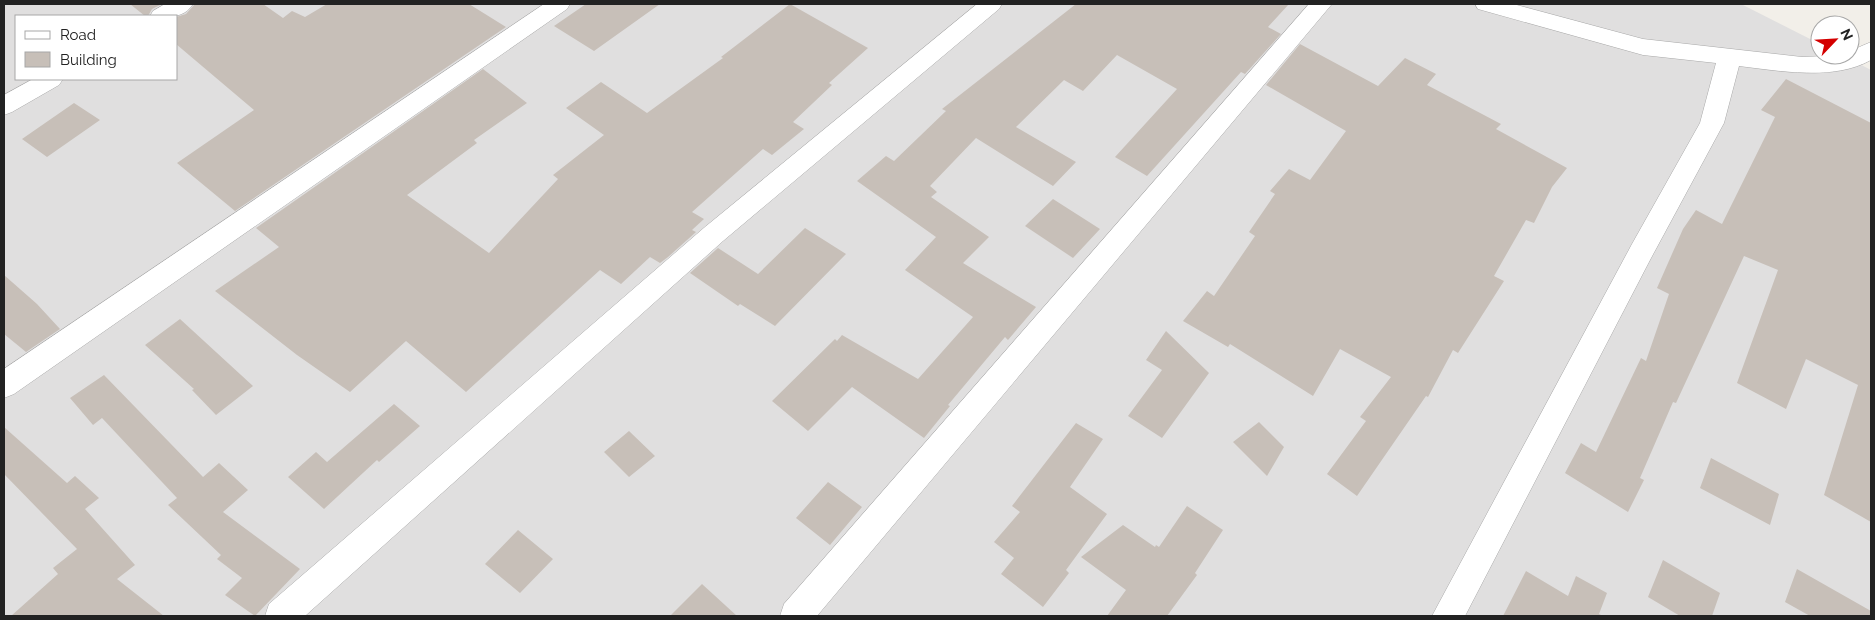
<svg xmlns="http://www.w3.org/2000/svg" width="1875" height="620" font-family="Raleway,sans-serif">
	<rect width="100%" height="100%" fill="#f2efe9"/>
	<path fill="#e0dfdf" fill-rule="evenodd" d="M4,4h1737l79,40v11h22l29,15v546h-1867zM16,16h160v63h-160z"/>
	<path fill="#c7bfb8" d="M130,4h32l-10,5 -4,7h-3z
		M195,4h68l20,14 9,-7 13,6 22,-13h142l37,23 -271,184 -58,-48 77,-53 -78,-66v-27l10,-3z
		M586,4h74l-66,47 -40,-25z
		M790,4l78,44 -39,35 3,2 -39,37 11,7 -32,26 -9,-6 -71,63 12,7 -12,11 4,2 -28,25 -8,6 -10,-6 -29,27 -21,-14 -134,122 -60,-51 -56,51 -53,-37 -82,-64 64,-44 -23,-19 227,-159 44,34 -53,37 3,3 -70,52 82,58 69,-74 -5,-4 51,-40 -38,-27 35,-26 46,31 76,-55 -2,-1z
		M1076,4h213l-21,23 13,7 -36,40 -4,-2 -94,104 -32,-19 62,-68 -60,-34 -34,36 -19,-11 -48,47 60,35 -23,24 -77,-48 -46,48 7,6 -6,5 58,40 -26,26 73,44 -28,33 -3,-3 -57,68 2,1 -26,32 -72,-51 -44,44 -36,-30 63,-62 2,2 5,-6 76,44 55,-62 -68,-47 31,-33 -79,-56 29,-25 8,5 52,-50 -4,-2z
		M1300,44l78,42 27,-28 31,16 -9,11 74,39 -5,5 71,39 -15,19 -18,36 -8,-3 -32,56 10,5 -46,72 -5,-3 -25,47 -2,-1 -69,100 -30,-22 39,-53 -6,-4 31,-40 -51,-28 -27,47 -83,-52 -2,3 -45,-26 24,-30 7,5 41,-60 -6,-4 26,-38 -5,-3 19,-22 21,11 36,-49 -80,-46z
		M1786,79l85,44v399l-47,-27 34,-110 -52,-26 -20,50 -49,-26 41,-113 -34,-14 -68,147 -3,-1 -33,76 4,2 -16,32 -63,-39 16,-30 15,9 45,-94 5,3 23,-67 -12,-6 26,-59 13,-19 26,14 53,-107 -14,-7z
		M74,103l26,17 -53,37 -25,-18z
		M1053,199l47,30 -27,29 -48,-32z
		M805,228l41,26 -71,72 -35,-22 -2,2 -48,-33 28,-25 40,26z
		M4,275l33,29 23,25 -34,23 -22,-18z
		M180,319l73,67 -37,29 -24,-25 2,-1 -49,-44z
		M1166,331l43,42 -47,65 -34,-22 34,-46 -16,-10z
		M104,375l99,102 16,-14 29,27 -25,22 77,57 -45,47 -30,-21 17,-17 -25,-19 4,-4 -53,-50 9,-7 -75,-80 -9,7 -23,-27z
		M394,404l26,22 -41,36 -2,-2 -53,49 -36,-32 28,-25 11,10z
		M1259,422l25,25 -17,29 -34,-34z
		M1076,423l27,16 -33,48 37,27 -41,56 3,3 -26,34 -42,-33 13,-16 -20,-16 26,-30 -8,-6z
		M4,427l63,56 8,-7 24,22 -14,11 50,56 -18,14 47,37h-153l47,-42 -5,-6 24,-19 -73,-75z
		M629,431l26,25 -26,21 -25,-25z
		M1711,458l68,36 -9,31 -70,-37z
		M828,482l34,25 -32,38 -34,-27z
		M1187,506l36,24 -28,43 2,2 -30,41h-60l19,-26 -45,-33 42,-32 32,22 1,-2 3,2z
		M518,530l35,29 -33,34 -35,-29z
		M1663,560l57,33 -8,23h-32l-32,-19z
		M1797,569l74,42v5h-61l-25,-14z
		M1526,571l42,25 8,-20 31,17 -8,21 4,2h-100z
		M702,584l35,32h-67z"/>
	<g fill="none" stroke-linecap="round" stroke-linejoin="round">
		<g stroke="#a9a9a9" stroke-width="1">
			<path id="street" d="M165,4h28c-10,16 -26,12 -43,12l3,-5z
				M544,4h26l-3,5 -553,385 -10,4v-29z
				M977,4h25l-3,5 -276,232 -418,375h-40l4,-12 436,-377z
				M1309,4h23l-515,612h-37l4,-12z
				M1475,4h38l130,35 159,18 48,-2v-4l21,-9v18c-37,21 -91,11 -132,6l-15,57 -74,137 -185,356h-33l200,-372 68,-121 16,-60 -73,-8 -165,-46z
				M33,79h30l-4,6 -47,27 -8,3v-20z"/>
		</g>
		<use href="#street" fill="#fff" fill-rule="evenodd"/>
	</g>
	<rect width="1875" height="620" fill="none" stroke="#222222" stroke-width="10"/>
	<rect x="15" y="15" width="162" height="65" fill="#ffffff" stroke="#a7a7a7"/>
	<rect x="25" y="31" width="25" height="8" fill="#ffffff" stroke="#a7a7a7"/>
	<text x="60" y="40" font-size="15" fill="#222222">Road</text>
	<rect x="25" y="52" width="25" height="15" fill="#c7bfb8" stroke="#a7a7a7"/>
	<text x="60" y="65" font-size="15" fill="#222222">Building</text>
	<g transform="translate(1835 40) rotate(65)"><circle r="24" fill="#ffffff" stroke="#a7a7a7"/>
	<path d="M0-4L9 19L0 12L-9 19Z" fill="#d40000"/>
	<text y="-8" font-size="14" font-weight="bold" text-anchor="middle" fill="#222222">N</text>
	</g>
</svg>
